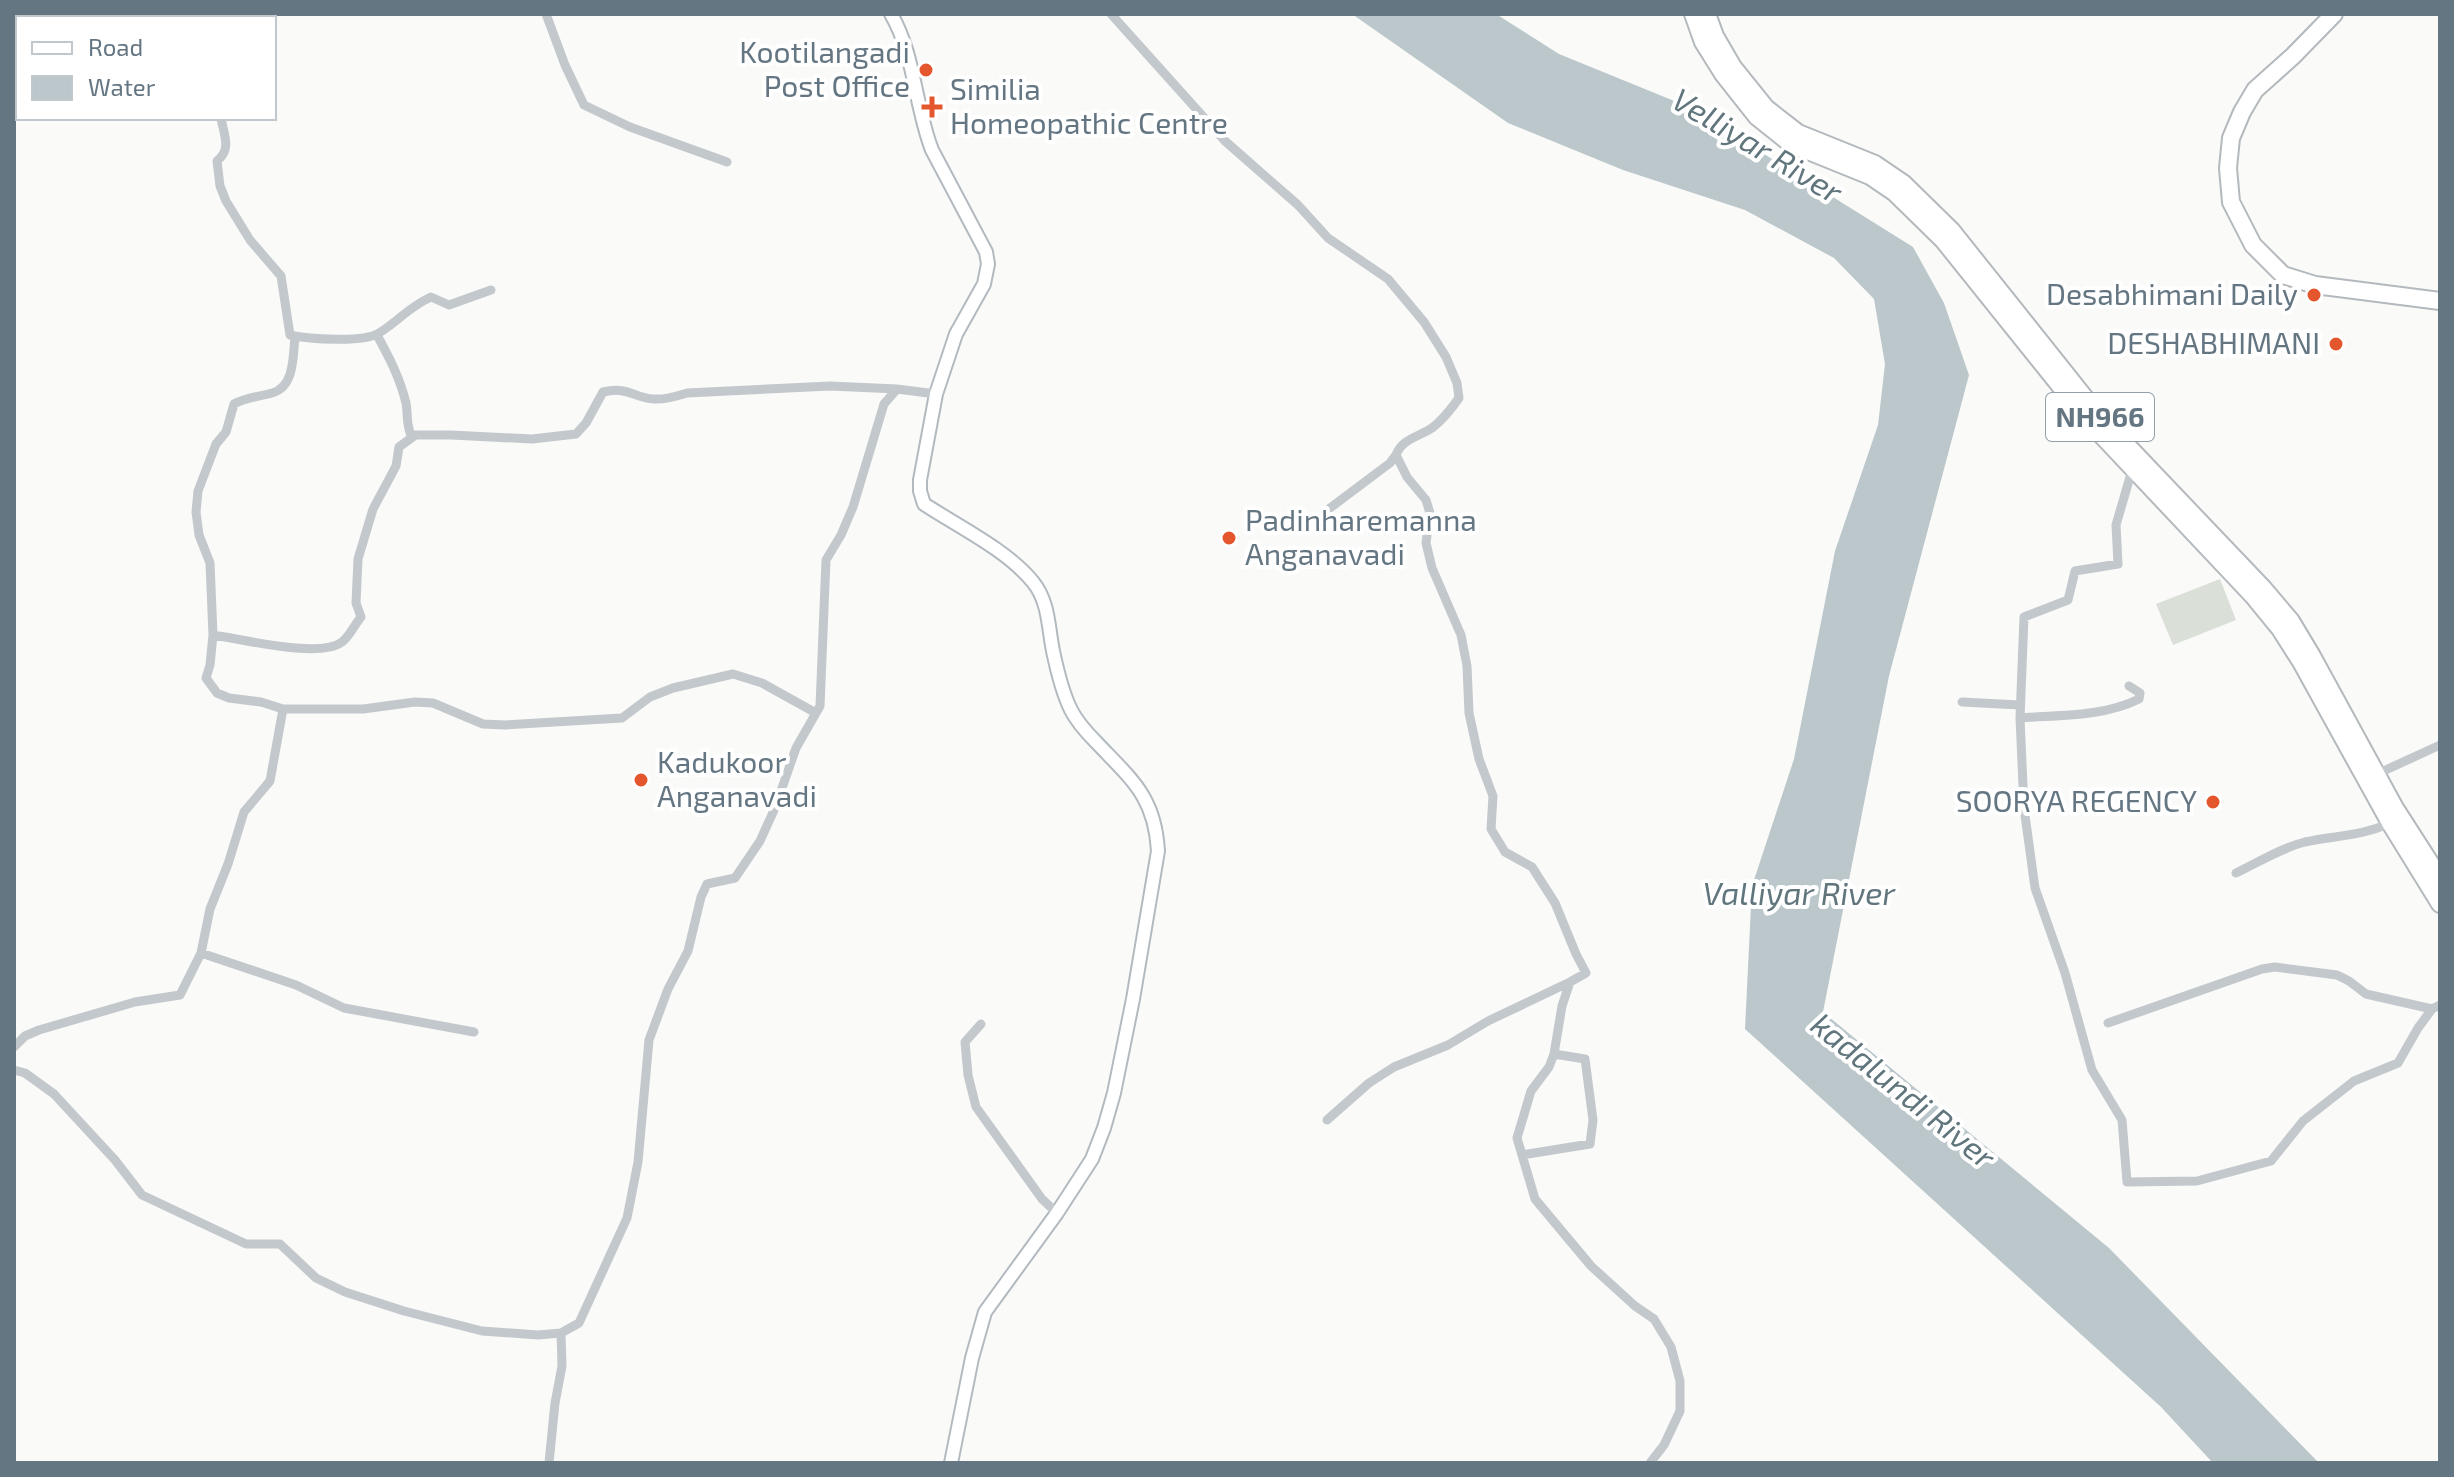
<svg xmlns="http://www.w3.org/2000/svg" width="2454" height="1477" font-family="'Exo 2',sans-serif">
	<rect width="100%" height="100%" fill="#fafaf8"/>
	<path fill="#dadfd7" d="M2220,579l16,41 -63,25 -17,-41z"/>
	<path fill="#bbc7cb" d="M1352,14h144l63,40 130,53 224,140 31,56 25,72 -80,301 -66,336 286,236 210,215h-106l-52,-56 -416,-378 7,-143 42,-127 41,-208 43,-126 7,-61 -11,-65 -40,-41 -89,-48 -122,-40 -115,-47z"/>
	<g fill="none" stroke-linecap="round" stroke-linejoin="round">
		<g stroke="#b3babf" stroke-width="16">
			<path id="secondary" d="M891,14c24,41 24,93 41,136l54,102 2,12 -4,20 -28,50 -20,60 -16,86v11l4,13c35,23 83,46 109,78 16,20 15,44 20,69 4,19 9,41 18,59 6,12 16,23 26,33 35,37 58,54 61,108l-25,148 -19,94 -10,35 -12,31 -35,54 -72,99 -13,46 -21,105"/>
		</g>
		<g stroke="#b4b9bd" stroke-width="20">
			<path id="trunk" d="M1693,14l10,28 20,32 34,43 34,27 79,32 25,17 48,47 146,182 164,174 27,33 21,33 89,161 50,81
				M1707,14l8,22 18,31 33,41 32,25 77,31 28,19 49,48 149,187 162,170 28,33 21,35 83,152 45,70
				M2334,14l-41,42 -38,34 -13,22 -11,26 -3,30 3,34 22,43 30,30 32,10 125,16"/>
		</g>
		<path stroke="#c3c8cc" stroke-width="9" d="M170,14v4
			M546,14l19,51 19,40 46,22 97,35
			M1111,14l114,127 73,64 30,33 60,41 36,43 22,35 11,26 2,15c-8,11 -16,22 -27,30 -14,9 -30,11 -36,27l11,22 19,23 4,13 -4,30 6,25 29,67 6,31 2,47 10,46 14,37 -2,33 14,23 27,15 23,36 21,51 10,19 -16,9 -8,24 -8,48 -5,13 -18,24 -14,47 18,61 56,67 44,40 19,13 17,28 9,34v30l-16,34 -14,18
			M221,118c3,18 11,31 -4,43l3,25 6,15 24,39 31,36 9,59c18,4 74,8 89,-2 20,-12 28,-25 52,-36l18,8 42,-15
			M377,335c12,22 23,43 29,68 2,11 0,21 5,32h40l81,4 44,-5 10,-11 17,-31c26,-6 30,6 51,7 11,1 23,-3 33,-6l143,-7 67,3
			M295,336c-2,19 0,51 -23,57 -14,4 -25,4 -38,11l-8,28 -10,12 -18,47 -2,21 3,23 11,28 3,72c29,4 107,24 129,7 7,-5 13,-18 19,-25l-5,-14 2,-44 15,-50 23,-43 3,-19 15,-11
			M2132,470l-16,55 2,39 -43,7 -7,29 -44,17 -4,101 4,90 11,80 30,85 27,97 30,50 5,62 70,-1 74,-20 32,-40 51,-40 44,-18 20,-35 14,-19 8,-4
			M1330,508l60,-45 6,-8
			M1962,702l58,3
			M283,709h80l52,-7 18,1 50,21 22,1 117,-7 28,-21 23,-9 60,-14 29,9 54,30
			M2020,718c39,-3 83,-1 119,-19l1,-6 -11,-7
			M2377,774l63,-29
			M2236,873c23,-11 45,-25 69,-31 31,-7 55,-5 85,-19
			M201,953l95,32 48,23 130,24
			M2108,1023l154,-54 13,-2 62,8 12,6 17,13 66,15
			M981,1024l-16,18 3,33 8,32 66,92 15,14
			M14,1047l11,-11 14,-6 96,-28 45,-7 21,-42 9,-44 18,-45 16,-52 26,-31 13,-72 -22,-7 -32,-4 -12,-5 -11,-15 4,-13 3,-30
			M14,1070l11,3 29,21 61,66 27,35 104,49h34l36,34 29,14 59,19 78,20 56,4 23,-2 18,-10 48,-105 11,-56 11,-122 19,-51 20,-38 13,-54 6,-13 28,-6 25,-37 15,-33 21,-60 24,-42 6,-146 15,-25 12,-28 31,-103 13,-15 39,5
			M1327,1120l42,-37 25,-16 54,-22 40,-24 82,-39
			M1522,1155l68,-11 3,-24 -8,-61 -31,-5
			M549,1463l6,-60 7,-37 -1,-33"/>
		<use href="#secondary" stroke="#fff" stroke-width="12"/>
		<use href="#trunk" stroke="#fff" stroke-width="16"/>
	</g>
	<g fill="#e4572e" stroke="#fff" stroke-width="3">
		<circle cx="926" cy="70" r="8"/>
		<path d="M928 95h8v8h8v8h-8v8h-8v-8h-8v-8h8z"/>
		<circle cx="2314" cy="295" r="8"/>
		<circle cx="2336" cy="344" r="8"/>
		<circle cx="1229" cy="538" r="8"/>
		<circle cx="641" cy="780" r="8"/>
		<circle cx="2213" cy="802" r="8"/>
	</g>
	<g text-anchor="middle" stroke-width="8" stroke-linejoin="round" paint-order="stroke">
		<rect fill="#fff" stroke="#939fa8" stroke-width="2" x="2046" y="393" width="108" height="48" rx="6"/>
		<g font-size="28" font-weight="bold" fill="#657683">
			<text x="2100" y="427">NH966</text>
		</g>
		<g font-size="30" fill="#657683" stroke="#fff" text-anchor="end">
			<text x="910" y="63">Kootilangadi<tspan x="910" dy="34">Post Office</tspan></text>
			<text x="950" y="100" text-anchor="start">Similia<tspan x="950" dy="34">Homeopathic Centre</tspan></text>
			<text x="2298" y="305">Desabhimani Daily</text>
			<text x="2320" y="354">DESHABHIMANI</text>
			<text x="1245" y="531" text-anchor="start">Padinharemanna<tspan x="1245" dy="34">Anganavadi</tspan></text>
			<text x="657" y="773" text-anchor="start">Kadukoor<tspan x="657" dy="34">Anganavadi</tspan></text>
			<text x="2197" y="812">SOORYA REGENCY</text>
		</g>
		<g font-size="32" font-style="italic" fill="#60757c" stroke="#fff">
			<text transform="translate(1757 146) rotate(31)" y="11">Velliyar River</text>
			<text x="1799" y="905">Valliyar River</text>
			<text transform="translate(1903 1091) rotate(39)" y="11">kadalundi River</text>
		</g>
	</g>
	<rect width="2454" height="1477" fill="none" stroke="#657683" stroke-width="32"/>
	<rect x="16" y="16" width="260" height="104" fill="#ffffff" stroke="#c1c8cd" stroke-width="2"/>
	<rect x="32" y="42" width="40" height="12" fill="#ffffff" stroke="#c1c8cd" stroke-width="2"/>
	<text x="88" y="56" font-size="24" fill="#657683">Road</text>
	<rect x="32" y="76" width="40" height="24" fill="#bbc7cb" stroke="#c1c8cd" stroke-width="2"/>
	<text x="88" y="96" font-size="24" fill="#657683">Water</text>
</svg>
